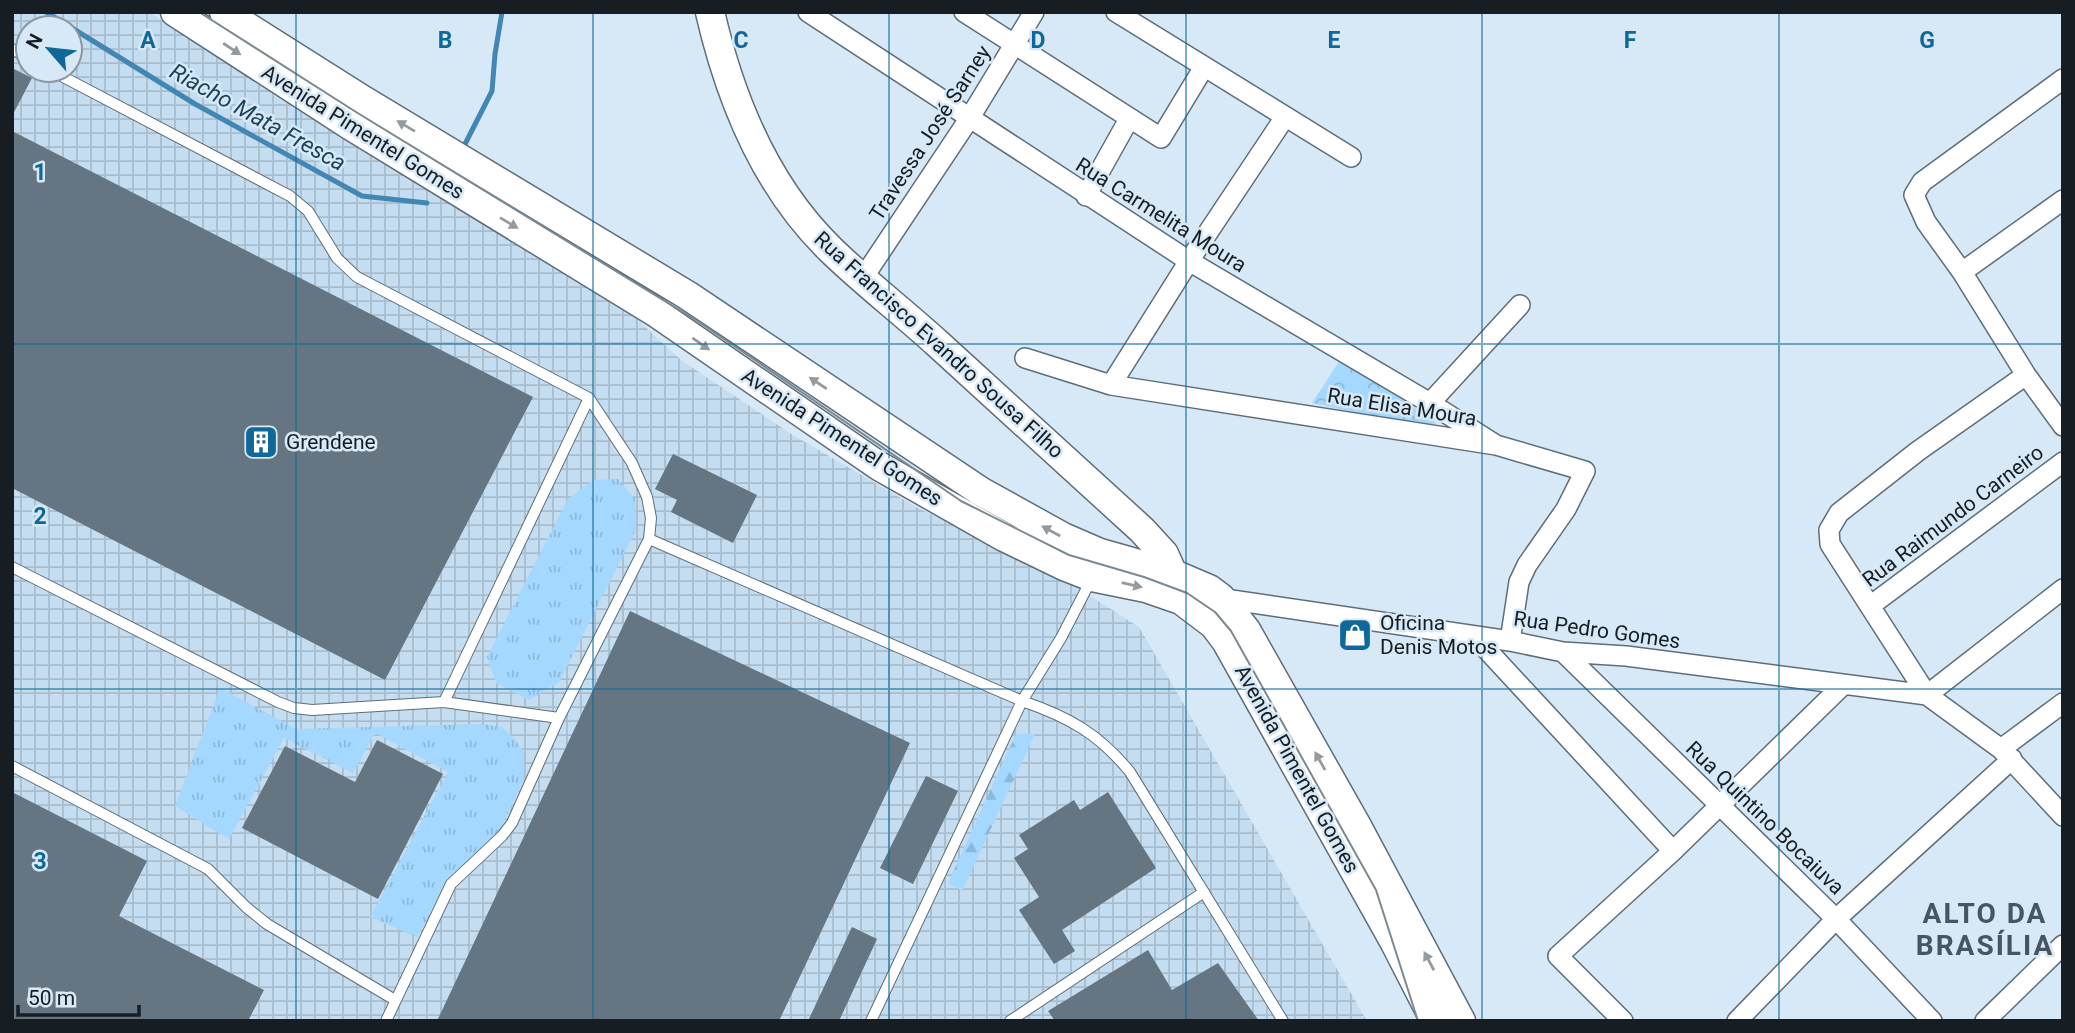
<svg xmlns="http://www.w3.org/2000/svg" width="2075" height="1033" font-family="Roboto,sans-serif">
	<defs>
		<pattern id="industrial-grid" width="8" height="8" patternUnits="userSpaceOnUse" patternTransform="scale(1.75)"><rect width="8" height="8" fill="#c4ddf0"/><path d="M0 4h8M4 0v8" fill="none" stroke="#a8bdce"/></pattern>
		<pattern id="grass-tufts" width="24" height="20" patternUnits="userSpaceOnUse" patternTransform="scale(1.75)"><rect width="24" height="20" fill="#a4d8fe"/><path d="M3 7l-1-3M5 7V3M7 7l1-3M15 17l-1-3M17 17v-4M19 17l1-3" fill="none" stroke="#8cb9d9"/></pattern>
		<pattern id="forest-firs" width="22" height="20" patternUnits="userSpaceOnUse" patternTransform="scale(1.75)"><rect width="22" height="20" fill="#a4d8fe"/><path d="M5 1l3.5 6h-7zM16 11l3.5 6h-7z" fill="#8cb9d9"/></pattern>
		<pattern id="park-crowns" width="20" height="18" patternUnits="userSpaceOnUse" patternTransform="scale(1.75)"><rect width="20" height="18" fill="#a4d8fe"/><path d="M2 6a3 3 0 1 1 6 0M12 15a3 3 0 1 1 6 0" fill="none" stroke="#8cb9d9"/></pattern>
	</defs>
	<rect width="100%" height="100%" fill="#d7e9f7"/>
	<path fill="url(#industrial-grid)" fill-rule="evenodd" d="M12,12h137l113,73 364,224 55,51 112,75 125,73 138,66 83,53 228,394h-1355zM28,28h42v42h-42z"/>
	<path fill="url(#grass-tufts)" d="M618,479l17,20 1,31 -77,152 -30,18 -33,-17 -9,-26 81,-158 25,-19z
		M220,688l76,41 185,-5 21,3 13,12 9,14v27l-30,62 -42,32 -35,63 -47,-20 78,-145 -73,-39 -22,40 -69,-35 -55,101 -54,-33z"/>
	<path fill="url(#forest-firs)" d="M1016,734h19l-73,157 -14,-8z"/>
	<path fill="url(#park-crowns)" d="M1342,357l94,66 -9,5 -115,-25z"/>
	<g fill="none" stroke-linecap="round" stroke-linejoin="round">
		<path stroke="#4286b3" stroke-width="5" d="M46,12l149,92 167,92 65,7
			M462,150l30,-59 3,-37 7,-42"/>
	</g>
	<path fill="#657581" d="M12,68l20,10 -20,38z
		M12,131l521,266 -148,283 -373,-192z
		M673,454l84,41 -24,48 -62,-31 6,-12 -22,-11z
		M630,611l280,132 -131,278h-342z
		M377,740l66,34 -65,125 -136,-71 43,-82 70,36z
		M926,776l32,15 -45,93 -33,-16z
		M12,792l135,69 -28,55 145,74 -16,31h-236z
		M1108,792l48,76 -94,62 13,21 -21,13 -35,-54 20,-13 -25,-39 14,-9 -9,-14 55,-35 6,10z
		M852,927l25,12 -38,82h-31z
		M1148,950l24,40 46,-27 41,58h-204l-7,-10z"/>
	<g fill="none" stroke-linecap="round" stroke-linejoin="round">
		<g stroke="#5d6d79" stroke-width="12">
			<path id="lane" d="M12,49l16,9
				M50,70l240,126 18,15 29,47 20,19 232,121 43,65 15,34 4,21 -2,21 -90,179 -47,105 -10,13 -51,48 -65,137
				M649,539l373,162 -151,320
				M12,567l266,135 16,6 18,2 132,-8 115,16
				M1091,580l-30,58 -39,63c47,16 77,33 108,71l153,249
				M444,702l145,-304
				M12,766l196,103 38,38 21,17 128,76
				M1010,1021l194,-129"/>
		</g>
		<g stroke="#5d6d79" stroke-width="22">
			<path id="street" d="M808,12l381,249 241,142 66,42
				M964,12l197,126 43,-71
				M1116,12l235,145
				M2063,79l-141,103 -8,13 12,27 36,50 64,103 37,51
				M1086,196l43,-77
				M1962,272l101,-72
				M863,278l106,-159 65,-107
				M1025,358l86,27 385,60 89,26 -19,38 -39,56 -8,17 -9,59
				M2026,375l-108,76 -79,62 -10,17 1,14 97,151 74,54 62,67
				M1111,385l78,-124 96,-144
				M1430,403l90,-98
				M1218,598l292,43 53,11 63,4 301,39
				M1870,606l193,-144
				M1475,637l198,214
				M1563,652l273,267 96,102
				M1927,695l136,-106
				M2001,749l62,-46
				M1623,1021l-65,-65 115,-105 169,-165
				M1737,1021l99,-102 176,-160
				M1985,1021l78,-76"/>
		</g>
		<g stroke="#5d6d79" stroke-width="31">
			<path id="secondary" d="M175,12l173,112 307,188 224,154 125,71 60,29 28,11 54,11 35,12 33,25 12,16 169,302 40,78
				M224,12l139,88 324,195 293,196 83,46 37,16 74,21 35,15 12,9 25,32 112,198 103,193
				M710,12c20,87 56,175 121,238 34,33 72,62 107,94 68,62 136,124 204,186l22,24 13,29"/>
		</g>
		<use href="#lane" stroke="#fff" stroke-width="10"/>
		<use href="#street" stroke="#fff" stroke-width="19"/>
		<use href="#secondary" stroke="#fff" stroke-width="28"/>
		<path stroke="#7c8992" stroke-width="2" d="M199,12l157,100 343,210 262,179 108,54 75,22 43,16 28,19 16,19 145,259 42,131"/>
	</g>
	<defs><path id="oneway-solid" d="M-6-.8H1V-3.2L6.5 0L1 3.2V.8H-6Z" transform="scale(1.75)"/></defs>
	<g fill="#979a9c">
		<use href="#oneway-solid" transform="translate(232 49) rotate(33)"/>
		<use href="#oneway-solid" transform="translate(406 126) rotate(-149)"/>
		<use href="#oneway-solid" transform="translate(509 223) rotate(31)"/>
		<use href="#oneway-solid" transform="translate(701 344) rotate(35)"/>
		<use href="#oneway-solid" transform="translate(818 383) rotate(-146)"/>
		<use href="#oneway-solid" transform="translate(1051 531) rotate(-151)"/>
		<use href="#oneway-solid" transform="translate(1132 585) rotate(13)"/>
		<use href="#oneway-solid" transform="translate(1320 761) rotate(-119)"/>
		<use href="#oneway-solid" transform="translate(1429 961) rotate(-118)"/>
	</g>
	<path fill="none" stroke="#106898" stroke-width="2" stroke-opacity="0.55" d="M296,12v1009M593,12v1009M889,12v1009M1186,12v1009M1482,12v1009M1779,12v1009M12,344h2051M12,689h2051"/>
	<defs>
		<g id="building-square" transform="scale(1.75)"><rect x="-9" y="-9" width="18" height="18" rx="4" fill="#106898" stroke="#d7e9f7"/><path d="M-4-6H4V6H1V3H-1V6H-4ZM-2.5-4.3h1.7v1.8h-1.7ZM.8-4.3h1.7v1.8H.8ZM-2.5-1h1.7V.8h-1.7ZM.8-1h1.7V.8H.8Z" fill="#fff"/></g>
		<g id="shop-square" transform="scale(1.75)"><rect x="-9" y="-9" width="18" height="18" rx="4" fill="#106898" stroke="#d7e9f7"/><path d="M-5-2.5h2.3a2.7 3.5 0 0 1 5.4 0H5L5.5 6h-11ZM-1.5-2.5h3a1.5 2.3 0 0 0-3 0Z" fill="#fff"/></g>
	</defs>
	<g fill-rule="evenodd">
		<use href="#building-square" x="261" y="442"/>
		<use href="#shop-square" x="1355" y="635"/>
	</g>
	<g text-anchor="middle" stroke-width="5" stroke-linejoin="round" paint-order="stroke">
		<g font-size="21" fill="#171e23" stroke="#d7e9f7">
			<text transform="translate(363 132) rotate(32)" y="7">Avenida Pimentel Gomes</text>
			<text transform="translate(930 133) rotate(-57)" y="7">Travessa José Sarney</text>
			<text transform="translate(1161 215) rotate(32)" y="7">Rua Carmelita Moura</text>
			<text transform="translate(939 345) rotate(42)" y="7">Rua Francisco Evandro Sousa Filho</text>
			<text transform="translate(1402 407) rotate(9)" y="7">Rua Elisa Moura</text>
			<text transform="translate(842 437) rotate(33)" y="7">Avenida Pimentel Gomes</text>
			<text transform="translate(1953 516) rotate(-37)" y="7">Rua Raimundo Carneiro</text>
			<text transform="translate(1597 630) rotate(8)" y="7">Rua Pedro Gomes</text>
			<text transform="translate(1297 769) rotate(61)" y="7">Avenida Pimentel Gomes</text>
			<text transform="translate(1765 818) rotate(44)" y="7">Rua Quintino Bocaiuva</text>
		</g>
		<g font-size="21" fill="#171e23" stroke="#d7e9f7" text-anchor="start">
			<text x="286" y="449">Grendene</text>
			<text x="1380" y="630">Oficina<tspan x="1380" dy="24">Denis Motos</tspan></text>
		</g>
		<g font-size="23" font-style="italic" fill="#1b435c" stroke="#d7e9f7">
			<text transform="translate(258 117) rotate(29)" y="8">Riacho Mata Fresca</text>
		</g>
		<g font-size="28" font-weight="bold" letter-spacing="2" fill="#465561" stroke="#d7e9f7">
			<text x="1985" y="923">ALTO DA<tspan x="1985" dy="32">BRASÍLIA</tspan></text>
		</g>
	</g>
	<g font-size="23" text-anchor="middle" font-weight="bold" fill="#106898" stroke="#d7e9f7" stroke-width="5" stroke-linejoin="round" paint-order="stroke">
		<text x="148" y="48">A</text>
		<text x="445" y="48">B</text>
		<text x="741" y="48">C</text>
		<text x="1038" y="48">D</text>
		<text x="1334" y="48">E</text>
		<text x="1630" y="48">F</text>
		<text x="1927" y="48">G</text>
		<text x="40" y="180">1</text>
		<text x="40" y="524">2</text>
		<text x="40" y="869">3</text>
	</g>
	<rect width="2075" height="1033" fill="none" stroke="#171e23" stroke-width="28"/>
	<g transform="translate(49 49) rotate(298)"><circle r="33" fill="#d7e9f7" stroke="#8a98a2" stroke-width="2"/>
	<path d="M0-5L12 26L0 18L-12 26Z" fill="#106898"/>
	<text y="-10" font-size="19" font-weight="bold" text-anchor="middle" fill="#171e23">N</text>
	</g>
	<path d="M18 1005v10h121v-10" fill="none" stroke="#171e23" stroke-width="3.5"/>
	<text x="28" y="1005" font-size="21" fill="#171e23" stroke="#d7e9f7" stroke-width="5" paint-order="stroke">50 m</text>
</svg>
